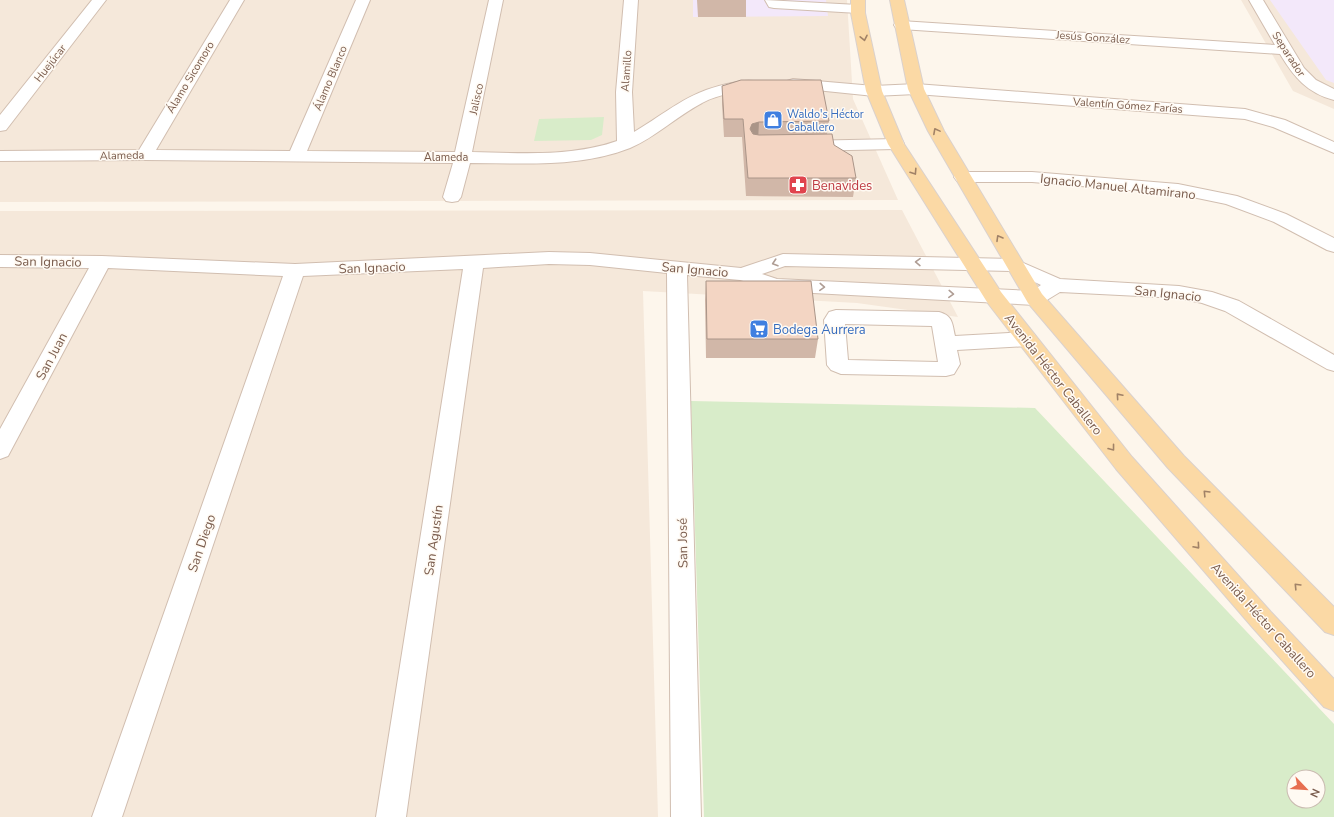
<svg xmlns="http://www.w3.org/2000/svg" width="1334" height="817" font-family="'Nunito Sans',sans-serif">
	<rect width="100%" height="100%" fill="#fdf6ec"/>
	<path fill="#f5e8da" d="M0,0h847l6,99 45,101 -898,2z
		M1241,0h93v109l-41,-18z
		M902,210l56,107 -101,-14 -214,-12 15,526h-658v-606z"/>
	<path fill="#f3e8fa" d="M693,0h133l2,16 -135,1z
		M1270,0h64v83l-8,-3z"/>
	<path fill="#d8ecc9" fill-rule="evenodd" d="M604,117l-2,18 -11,5 -57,1 5,-22z
		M691,401l344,7 299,316v93h-630zM1294,777h24v24h-24z"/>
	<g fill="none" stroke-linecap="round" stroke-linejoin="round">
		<g stroke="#d1beb0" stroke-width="2">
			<path id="minor" d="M92,0h14l-100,130 -6,1v-16z
				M230,0h14l-88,150 134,1 66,-151h14l-63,151 148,1 34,-152h14l-31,152c48,1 100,5 145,-11l-1,-49 8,-92h14l-6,92 2,40c34,-20 52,-39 93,-48 10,-2 21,-5 31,-2l2,3 -2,3c-20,5 -38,5 -56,15 -25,13 -46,34 -72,45 -50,20 -108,15 -160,15l-9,34 -3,4 -6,1 -6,-1 -3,-4 10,-34 -309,-3 -144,1v-10l139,-1z
				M765,0l93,5 5,1 2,3 -2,3 -5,1 -84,-5 -5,-1z
				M1249,0h14l41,68 12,12 18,9v11c-27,-7 -40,-23 -54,-46l-379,-25 -5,-1 -2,-3 2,-3 5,-1 374,24z
				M793,79l81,7 42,-2 329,25 40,11 49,22v11l-61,-26 -28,-8 -329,-25 -42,2 -87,-9 -2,-3 2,-3z
				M896,139l6,1 2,4 -2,4 -6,1 -93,2 -6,-1 -2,-4 2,-4 6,-1z
				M963,172h69l146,12 59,12 49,18 48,24v14l-7,-2 -53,-28 -48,-18 -48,-10 -146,-12h-69l-6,-1 -3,-4 3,-4z
				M549,252l41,1 151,15 42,-14 231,5 46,20 119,7 33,6 27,9 95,54v16l-7,-2 -102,-58 -23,-8 -23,-5 -119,-6 -18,11 -7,2 -259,-14 -36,-11 -53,-5 14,542h-30l-4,-544 -77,-8 -41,-1 -66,4 -77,549h-30l87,-548 -160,7 -181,541h-30l191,-541 -175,-8 -100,188 -8,3v-30l89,-161 -89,-1v-12l102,1 193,8zM785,266l226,5 30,14 -9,6 -255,-12 -15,-5z
				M836,310l103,2c14,4 13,11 16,24l72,-4 7,2 3,5 -3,5 -7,2 -70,4 3,14 -6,10 -8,2 -105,-2 -10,-4 -4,-5 -3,-45 5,-8zM845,324l87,2 6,36 -90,-2z"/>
		</g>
		<g stroke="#dad1cd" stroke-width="2">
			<path id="major" d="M851,0h14v13l17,78 22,53 97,148 131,165 139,155 63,67v32l-10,-4 -71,-79 -137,-159 -129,-167 -99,-158 -22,-53 -15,-78z
				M890,0h14l20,89 20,42 98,163 142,162 150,151v28l-9,-3 -157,-164 -140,-165 -100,-172 -20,-42z"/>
		</g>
		<use href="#minor" fill="#fff" fill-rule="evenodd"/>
		<use href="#major" fill="#fbd9a5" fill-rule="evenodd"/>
	</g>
	<path fill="#d1b7a8" d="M697,0h59h-10v17h-48z
		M722,86l107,35 -2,13 7,11 22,33 -3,19 -107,-1 -4,-59h-18l-2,-33z
		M706,281l112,58 -3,19h-109l-1,-58z"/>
	<path fill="#aa9588" d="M759,122l-1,19 -8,-12 2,-5z"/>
	<path fill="#f3d5c3" stroke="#aa9588" d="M741,80h80l8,41 -70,1 -7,2 -2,5 3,5 6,1 73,-1 2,11 18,11 4,22h-108l-5,-59h-19l-2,-33z
		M706,281h105l7,58h-111z"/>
	<defs><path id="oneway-chevron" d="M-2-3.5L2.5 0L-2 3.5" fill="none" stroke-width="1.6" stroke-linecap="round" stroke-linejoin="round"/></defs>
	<g stroke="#a18267">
		<use href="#oneway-chevron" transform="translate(864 38) rotate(78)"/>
		<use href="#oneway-chevron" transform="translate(936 131) rotate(-118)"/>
		<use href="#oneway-chevron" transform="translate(914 172) rotate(57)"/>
		<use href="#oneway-chevron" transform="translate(999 238) rotate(-120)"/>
		<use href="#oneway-chevron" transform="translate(1119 396) rotate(-131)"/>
		<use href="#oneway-chevron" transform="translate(1112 448) rotate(52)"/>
		<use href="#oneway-chevron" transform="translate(1206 493) rotate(-134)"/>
		<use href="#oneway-chevron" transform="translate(1197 546) rotate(49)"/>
		<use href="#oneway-chevron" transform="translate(1297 586) rotate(-134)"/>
	</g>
	<g stroke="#af9d94">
		<use href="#oneway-chevron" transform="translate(918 262) rotate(-179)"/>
		<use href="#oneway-chevron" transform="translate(775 263) rotate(162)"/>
		<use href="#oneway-chevron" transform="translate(822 287) rotate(3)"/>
		<use href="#oneway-chevron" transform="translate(951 294) rotate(3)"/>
	</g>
	<defs>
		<g id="shop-square" transform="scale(1)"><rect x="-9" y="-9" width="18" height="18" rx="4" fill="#3f7fe0" stroke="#fffaf3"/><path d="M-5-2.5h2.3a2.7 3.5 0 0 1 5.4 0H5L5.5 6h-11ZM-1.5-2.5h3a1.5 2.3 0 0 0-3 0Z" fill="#fff"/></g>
		<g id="pharmacy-square" transform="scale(1)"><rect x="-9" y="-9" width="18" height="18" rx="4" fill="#e0444e" stroke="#fffaf3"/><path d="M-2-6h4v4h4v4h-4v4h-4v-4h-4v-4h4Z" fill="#fff"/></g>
		<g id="supermarket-square" transform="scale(1)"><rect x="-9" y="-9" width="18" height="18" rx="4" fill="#3f7fe0" stroke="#fffaf3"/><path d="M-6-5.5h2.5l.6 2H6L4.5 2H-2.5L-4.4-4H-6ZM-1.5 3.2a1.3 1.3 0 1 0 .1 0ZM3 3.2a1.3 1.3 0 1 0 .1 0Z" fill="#fff"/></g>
	</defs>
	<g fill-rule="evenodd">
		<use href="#shop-square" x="773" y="120"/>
		<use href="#pharmacy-square" x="798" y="185"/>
		<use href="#supermarket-square" x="759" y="329"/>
	</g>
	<g text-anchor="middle" stroke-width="3" stroke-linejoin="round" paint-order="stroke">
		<g font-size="11" fill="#7a5c4d" stroke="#fffaf3">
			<text transform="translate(1093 37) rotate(4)" y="4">Jesús González</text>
			<text transform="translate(1289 54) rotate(57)" y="4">Separador</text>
			<text transform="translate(50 63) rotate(-52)" y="4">Huejúcar</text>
			<text transform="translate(626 71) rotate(-86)" y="4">Alamillo</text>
			<text transform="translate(190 77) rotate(-59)" y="4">Álamo Sicomoro</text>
			<text transform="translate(330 78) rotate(-67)" y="4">Álamo Blanco</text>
			<text transform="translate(476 99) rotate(-78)" y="4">Jalisco</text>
			<text transform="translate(1128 105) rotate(4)" y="4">Valentín Gómez Farías</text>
			<text transform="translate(122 155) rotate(-1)" y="4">Alameda</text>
			<text x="446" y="161">Alameda</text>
		</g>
		<g font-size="11" fill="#366cbe" stroke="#fffaf3" text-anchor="start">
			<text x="787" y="118">Waldo's Héctor<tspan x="787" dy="13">Caballero</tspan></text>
		</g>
		<g font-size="13" fill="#be3a42" stroke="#fffaf3" text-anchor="start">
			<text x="812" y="190">Benavides</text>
		</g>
		<g font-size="13" fill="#7a5c4d" stroke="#fffaf3">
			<text transform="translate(1118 186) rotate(6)" y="5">Ignacio Manuel Altamirano</text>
			<text transform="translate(48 261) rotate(1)" y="5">San Ignacio</text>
			<text transform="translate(372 267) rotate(-2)" y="5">San Ignacio</text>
			<text transform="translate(695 269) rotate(5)" y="5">San Ignacio</text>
			<text transform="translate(1168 293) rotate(6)" y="5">San Ignacio</text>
			<text transform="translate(51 356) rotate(-62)" y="5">San Juan</text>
			<text transform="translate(1054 374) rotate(52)" y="5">Avenida Héctor Caballero</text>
			<text transform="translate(433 540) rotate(-82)" y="5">San Agustín</text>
			<text transform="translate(201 543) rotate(-71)" y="5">San Diego</text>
			<text transform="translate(682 543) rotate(-91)" y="5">San José</text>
			<text transform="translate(1264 620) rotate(48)" y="5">Avenida Héctor Caballero</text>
		</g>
		<g font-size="13" fill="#366cbe" stroke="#fffaf3" text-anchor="start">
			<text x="773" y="334">Bodega Aurrera</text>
		</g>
	</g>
	<g transform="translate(1306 789) rotate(115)"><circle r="19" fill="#fffaf3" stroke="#cabbb1"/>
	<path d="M0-3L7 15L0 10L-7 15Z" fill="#e76f51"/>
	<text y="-6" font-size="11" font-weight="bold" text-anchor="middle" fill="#7a5c4d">N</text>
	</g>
</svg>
